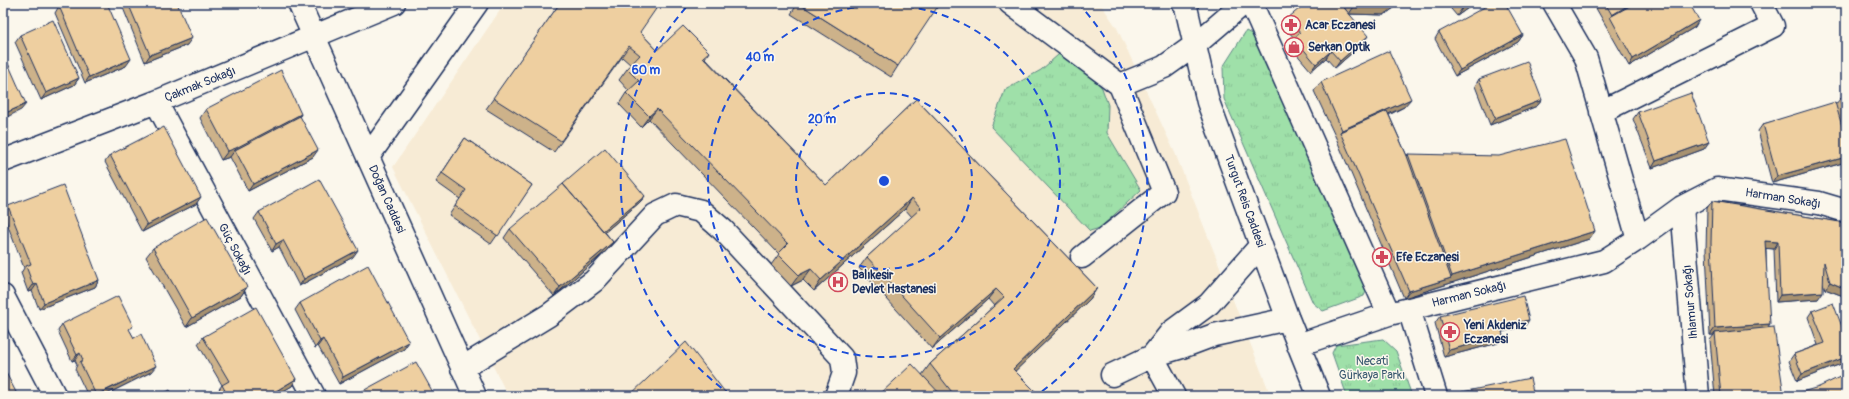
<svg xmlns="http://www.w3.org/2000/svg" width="1849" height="399" font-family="Pangolin,sans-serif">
	<defs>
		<pattern id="grass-tufts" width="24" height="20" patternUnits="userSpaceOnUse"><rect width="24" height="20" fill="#9fe0a9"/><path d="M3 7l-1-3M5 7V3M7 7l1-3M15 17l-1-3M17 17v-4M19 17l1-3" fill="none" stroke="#88c094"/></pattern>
	</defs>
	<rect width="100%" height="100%" fill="#fbf7ec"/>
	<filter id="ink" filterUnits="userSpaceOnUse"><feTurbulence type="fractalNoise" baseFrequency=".025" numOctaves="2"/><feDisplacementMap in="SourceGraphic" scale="8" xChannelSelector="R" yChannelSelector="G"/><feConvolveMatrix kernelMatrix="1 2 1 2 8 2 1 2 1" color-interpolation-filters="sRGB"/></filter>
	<g filter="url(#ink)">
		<path fill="#f7ebd5" d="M505,3h595l17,25 58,125 96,243h-763l-115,-229z"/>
		<path fill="url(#grass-tufts)" stroke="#5d8884" d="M1246,31l11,6 111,250 -4,9 -41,15 -10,-8 -89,-204 -1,-32z
			M1067,47l35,41 6,17 -1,28 34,57 -41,38 -10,3 -99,-104 14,-37 36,-20z
			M1383,339l13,12 16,45h-65l-15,-43 4,-8z"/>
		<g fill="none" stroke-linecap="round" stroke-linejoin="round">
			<g stroke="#1b2f5e" stroke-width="25">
				<path id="minor" d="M299,3l176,393
					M1010,3l110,82 44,107 -82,65
					M1183,3l3,4 22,95 80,217 31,77
					M1251,3l138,311
					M1554,3l32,55 52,181
					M1120,85l44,-18 31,-22 49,-42
					M156,102l158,294
					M1601,112l172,-86 -12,-23
					M368,157l109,-154
					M3,161l153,-59 238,-99
					M1682,207l16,189
					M3,296l52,100
					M1409,309l27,87
					M1298,345l91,-31 215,-53 34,-22 44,-32 35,-18 102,14 27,8
					M462,368l87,-53 45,-34 61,-66 21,-10 25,6 22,19 119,128 2,15 -8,23
					M1112,375l40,-19 19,-24 38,-28 52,-59
					M1174,396l-22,-40 30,-9 32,-12 74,-16"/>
			</g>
			<use href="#minor" stroke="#fbf7ec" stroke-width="22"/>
		</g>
		<path fill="#cdb28a" stroke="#1b2f5e" d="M121,3h56l10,42 -42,17z
			M560,3l80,29 17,18 52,2 -4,6 121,127 90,-86 181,189 -7,11 -75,72 25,25h-162l44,-21 8,-11 64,-58 -6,-7 -56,50 -73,-81 8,-11 45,-40 -7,-8 -91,82 -11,-11 -12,6 -20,-21 8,-11 -130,-135 -8,8 -22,-23 7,-11 3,-2 -10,-11 8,-11 4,-4 -9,-8 -68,95 -68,-43z
			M798,3l100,63 -7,11 -100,-63z
			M1341,3h60l-17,12 -35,-1z
			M1446,3h29l-18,13z
			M1593,3h96l6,24 -66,39z
			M59,6l67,60 -41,17 -30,-70z
			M1288,18l75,25 -28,25 -9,-10 -15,13 -22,-26 5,-7 -11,-13z
			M1439,32l84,3 -5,7 -63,34 -20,-37z
			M20,35l59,43 -5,7 -33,15 -26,-58z
			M1479,79l63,21 -5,6 -47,19 -15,-39z
			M1321,82l83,25 -15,8 18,41 1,-2 187,77 -6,8 -185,59 -68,-160 -22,-47z
			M1846,93v69l-74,21 -14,-52 5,-7 72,-19 5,-6z
			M206,109l95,5 -1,2 13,41 -65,34 -18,-34 -9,3 -21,-42z
			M1638,112l66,37 -52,19 -19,-49z
			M465,138l67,47 -41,59 -42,-29 11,-16 -24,-17z
			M110,155l86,49 -54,28 -37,-70z
			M645,196l-5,6 -35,30 8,10 -7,9 -52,45 -50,-58 6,-9z
			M1712,201l134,22v74l-21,-8 -2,-6 -5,16 -42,3 -2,-53 -8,-1 1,80 17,68h-69l-5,-56 4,-5h-4l-4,-85 1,-42z
			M8,206l91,74 -4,7 -56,22 -7,-18 -4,1 -7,-19 3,-5 -21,-55z
			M259,212l94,45 -54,29 -20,-39 -7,4 -18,-32z
			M153,248l94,39 -6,9 -55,31 -40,-70z
			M300,303l104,46 -65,35 -21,-38 -3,2 -20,-38z
			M1812,311l34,26v25l-49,19 -8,-20 5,-7 24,-9 -10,-28z
			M1440,316l85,10 -23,6 -4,11 -54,14 -9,-34z
			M62,324l68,7 21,41 -48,24h-15l-13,-27 2,-4 -2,-5 -3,1 -14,-30z
			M203,337l93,42 -4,7 -14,8 1,2h-60l-2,-4 5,-7 -24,-41z
			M1462,392l72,4h-75z"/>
		<path fill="#a79170" stroke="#1b2f5e" d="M1401,3l-17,12 -35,-1 6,-9z
			M1468,3h7l-18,13 6,-9z
			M1632,3h10l-32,14 2,-2z
			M1699,20l-4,7 -66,39 4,-7z
			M1523,35l-5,7 -63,34 5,-6z
			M1368,36l-5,7 -28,25 5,-7z
			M192,38l-5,7 -42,17 5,-7z
			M1331,51l-5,7 -15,13 5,-7z
			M131,59l-5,7 -41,17 4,-6z
			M79,78l-5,7 -33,15 5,-7z
			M1411,99l-7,8 -62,28 -2,-3 2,-2z
			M1542,100l-5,6 -47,19 5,-7z
			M26,104l-5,6 -18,9v-5z
			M657,109l-8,10 -8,8 8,-11z
			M301,114l-6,9 -60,27 -5,7 -9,3 7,-9z
			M1709,142l-5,7 -52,19 4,-7z
			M318,150l-5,7 -65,34 5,-7z
			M1846,157v5l-74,21 5,-7z
			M645,196l-5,6 -43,37 4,-7z
			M201,197l-5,7 -54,28 5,-7z
			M912,198l-7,11 -91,82 7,-11z
			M1595,231l-6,8 -185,59 5,-7 42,-13 1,-2z
			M283,240l-4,7 -7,4 4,-7z
			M1765,241l13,1 -4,7 -13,-1z
			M613,242l-7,9 -52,45 6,-9z
			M358,250l-5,7 -54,29 5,-7z
			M811,269l-8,11 -12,6 8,-11z
			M99,280l-4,7 -56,22 5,-6z
			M1830,282l16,7v8l-21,-8z
			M37,284l-5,7 -4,1 5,-7z
			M247,287l-6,9 -55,31 6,-9z
			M1097,288l-7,11 -84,81 7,-11z
			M996,289l-8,10 -56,50 8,-11z
			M1823,292l-5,7 -42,3 4,-7z
			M1529,320l-4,6 -29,7 5,-7z
			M1770,324l-5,7 -50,2 -1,2h-4l5,-7z
			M1503,336l-5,7 -54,14 5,-7z
			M323,339l-5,7 -3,2 5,-7z
			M409,342l-5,7 -65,35 4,-7z
			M80,353l-5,7 -3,1 5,-6z
			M1846,357v5l-49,19 5,-7z
			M156,366l-5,6 -48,24h-8z
			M296,379l-4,7 -17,10 1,-5z"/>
		<path fill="#eecfa0" stroke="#1b2f5e" d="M67,3h40l24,56 -42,18 -30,-71z
			M128,3h49l15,35 -42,17z
			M560,3h100l-20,29 17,18 26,-24 26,26 -6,5 123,128 90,-86 181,189 -84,81 27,27h-85l-25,-32 74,-67 -8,-8 -56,49 -73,-81 54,-49 -9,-10 -91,82 -10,-11 -12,6 -21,-21 10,-10 -131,-135 -8,7 -23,-23 13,-12 -12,-12 13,-14 -11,-9 -68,95 -68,-43z
			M798,3h142l-42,63z
			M1306,3h34l28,33 -28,25 -9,-10 -15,13 -22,-26 6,-5 -12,-15z
			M1354,3h40l-4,3 -35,-1z
			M1460,3h8l-5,4z
			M1492,3h13l18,32 -63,35 -21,-38z
			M1605,3h27l-20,12z
			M1635,3h54l10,17 -66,39 -23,-42z
			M53,20l26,58 -33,15 -26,-58z
			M1389,51l22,48 -69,31 -21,-48z
			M7,61l19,43 -23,10v-51z
			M1527,61l15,39 -47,18 -16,-39z
			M281,70l20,44 -65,34 -8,3 -22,-42z
			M1691,93l18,49 -53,19 -18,-49z
			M1846,93v30l-6,-24z
			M1835,102l11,38v17l-69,19 -14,-52z
			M1387,111l20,45 44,122 -42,13 -69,-159z
			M300,116l18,34 -65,34 -18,-34z
			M164,127l37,70 -54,28 -37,-70z
			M465,138l67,47 -34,51 -43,-30 11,-16 -24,-17z
			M1565,139l30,92 -143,45 -44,-122 91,2z
			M605,148l40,48 -42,35 -40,-47z
			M319,179l39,71 -54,29 -21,-39 -7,4 -17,-32z
			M563,184l50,58 -53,45 -50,-58z
			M63,185l36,95 -55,23 -7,-19 -4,1 -7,-19 5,-2 -23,-58z
			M1712,201l134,22v66l-16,-7 -6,-20 -1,30 -43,3 -2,-53 -13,-1 5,83 -55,4 -4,-85z
			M207,217l40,70 -55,31 -39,-70z
			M368,265l41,77 -66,35 -20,-38 -3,2 -20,-38z
			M118,296l15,30 -4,3 5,9 7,-4 15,32 -60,29 -16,-33 3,-2 -3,-7 -3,2 -15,-31z
			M1523,296l6,24 -28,6 2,10 -54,14 -9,-34z
			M1833,303l13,34v20l-44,17 -8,-20 31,-11 -13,-32z
			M256,307l40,72 -20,12 3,5h-51l-6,-11 7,-4 -26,-44z
			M1774,327l10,69h-63l-6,-63z
			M686,342l42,54h-99z
			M416,362l19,34h-75l-1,-3z
			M912,364l30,32h-64z
			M3,367l15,29h-15z
			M1846,374v22h-58l31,-9z
			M1530,378l4,18h-72v-4z
			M170,390l3,6h-14z
			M302,390l4,6h-13z"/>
	</g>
	<g fill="none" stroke="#1d4ed8" stroke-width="2" stroke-dasharray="7 5">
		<circle cx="884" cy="181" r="88"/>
		<circle cx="884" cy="181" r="176"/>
		<path d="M731 395A263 263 0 0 1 690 3M1078 3A263 263 0 0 1 1037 395"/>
	</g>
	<defs>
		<g id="pharmacy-ring" transform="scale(1)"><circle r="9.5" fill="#fbf7ec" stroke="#d1495b" stroke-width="1.5"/><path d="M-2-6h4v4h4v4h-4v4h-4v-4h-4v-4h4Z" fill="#d1495b"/></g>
		<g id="shop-ring" transform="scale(1)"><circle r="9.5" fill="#fbf7ec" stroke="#d1495b" stroke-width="1.5"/><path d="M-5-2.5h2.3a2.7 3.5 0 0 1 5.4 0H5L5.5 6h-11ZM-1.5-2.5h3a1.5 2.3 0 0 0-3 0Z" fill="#d1495b"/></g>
		<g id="hospital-ring" transform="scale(1)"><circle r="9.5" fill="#fbf7ec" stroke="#d1495b" stroke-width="1.5"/><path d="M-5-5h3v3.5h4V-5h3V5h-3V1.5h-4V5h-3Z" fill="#d1495b"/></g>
	</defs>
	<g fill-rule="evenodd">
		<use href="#pharmacy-ring" x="1291" y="25"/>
		<use href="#shop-ring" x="1294" y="47"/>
		<use href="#pharmacy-ring" x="1382" y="257"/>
		<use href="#hospital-ring" x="838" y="282"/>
		<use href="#pharmacy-ring" x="1450" y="332"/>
	</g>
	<g text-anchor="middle" stroke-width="3" stroke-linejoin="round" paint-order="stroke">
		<g font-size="12" font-weight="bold" fill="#1b2f5e" stroke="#fbf7ec" text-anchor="start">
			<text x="1305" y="29">Acar Eczanesi</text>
			<text x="1308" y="51">Serkan Optik</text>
			<text x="1396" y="261">Efe Eczanesi</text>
			<text x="852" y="279">Balıkesir<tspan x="852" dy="14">Devlet Hastanesi</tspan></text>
			<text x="1464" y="329">Yeni Akdeniz<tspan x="1464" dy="14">Eczanesi</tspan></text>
		</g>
		<g font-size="12" fill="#1b2f5e" stroke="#fbf7ec">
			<text transform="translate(200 84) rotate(-22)" y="4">Çakmak Sokağı</text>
			<text transform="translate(1783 198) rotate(9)" y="4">Harman Sokağı</text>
			<text transform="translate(387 199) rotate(66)" y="4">Doğan Caddesi</text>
			<text transform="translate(1245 201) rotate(70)" y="4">Turgut Reis Caddesi</text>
			<text transform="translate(235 249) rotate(62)" y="4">Güç Sokağı</text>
			<text transform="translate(1469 294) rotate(-14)" y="4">Harman Sokağı</text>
			<text transform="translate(1690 302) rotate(-95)" y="4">Ihlamur Sokağı</text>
		</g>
		<g font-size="12" fill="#3c5b71" stroke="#fbf7ec">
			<text x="1372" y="365">Necati<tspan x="1372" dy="14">Gürkaya Parkı</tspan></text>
		</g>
	</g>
	<circle cx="884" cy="181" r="6" fill="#1d4ed8" stroke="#fbf7ec" stroke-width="2"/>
	<g font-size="12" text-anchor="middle" font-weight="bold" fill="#1d4ed8" stroke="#fbf7ec" stroke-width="3" stroke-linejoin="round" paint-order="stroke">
		<text x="760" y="61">40 m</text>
		<text x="646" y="74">60 m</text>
		<text x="822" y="123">20 m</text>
	</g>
	<rect width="1849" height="399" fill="none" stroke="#fbf7ec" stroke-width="16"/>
	<rect x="8" y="8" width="1833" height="383" fill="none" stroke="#1b2f5e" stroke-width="1.5" filter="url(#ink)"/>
</svg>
